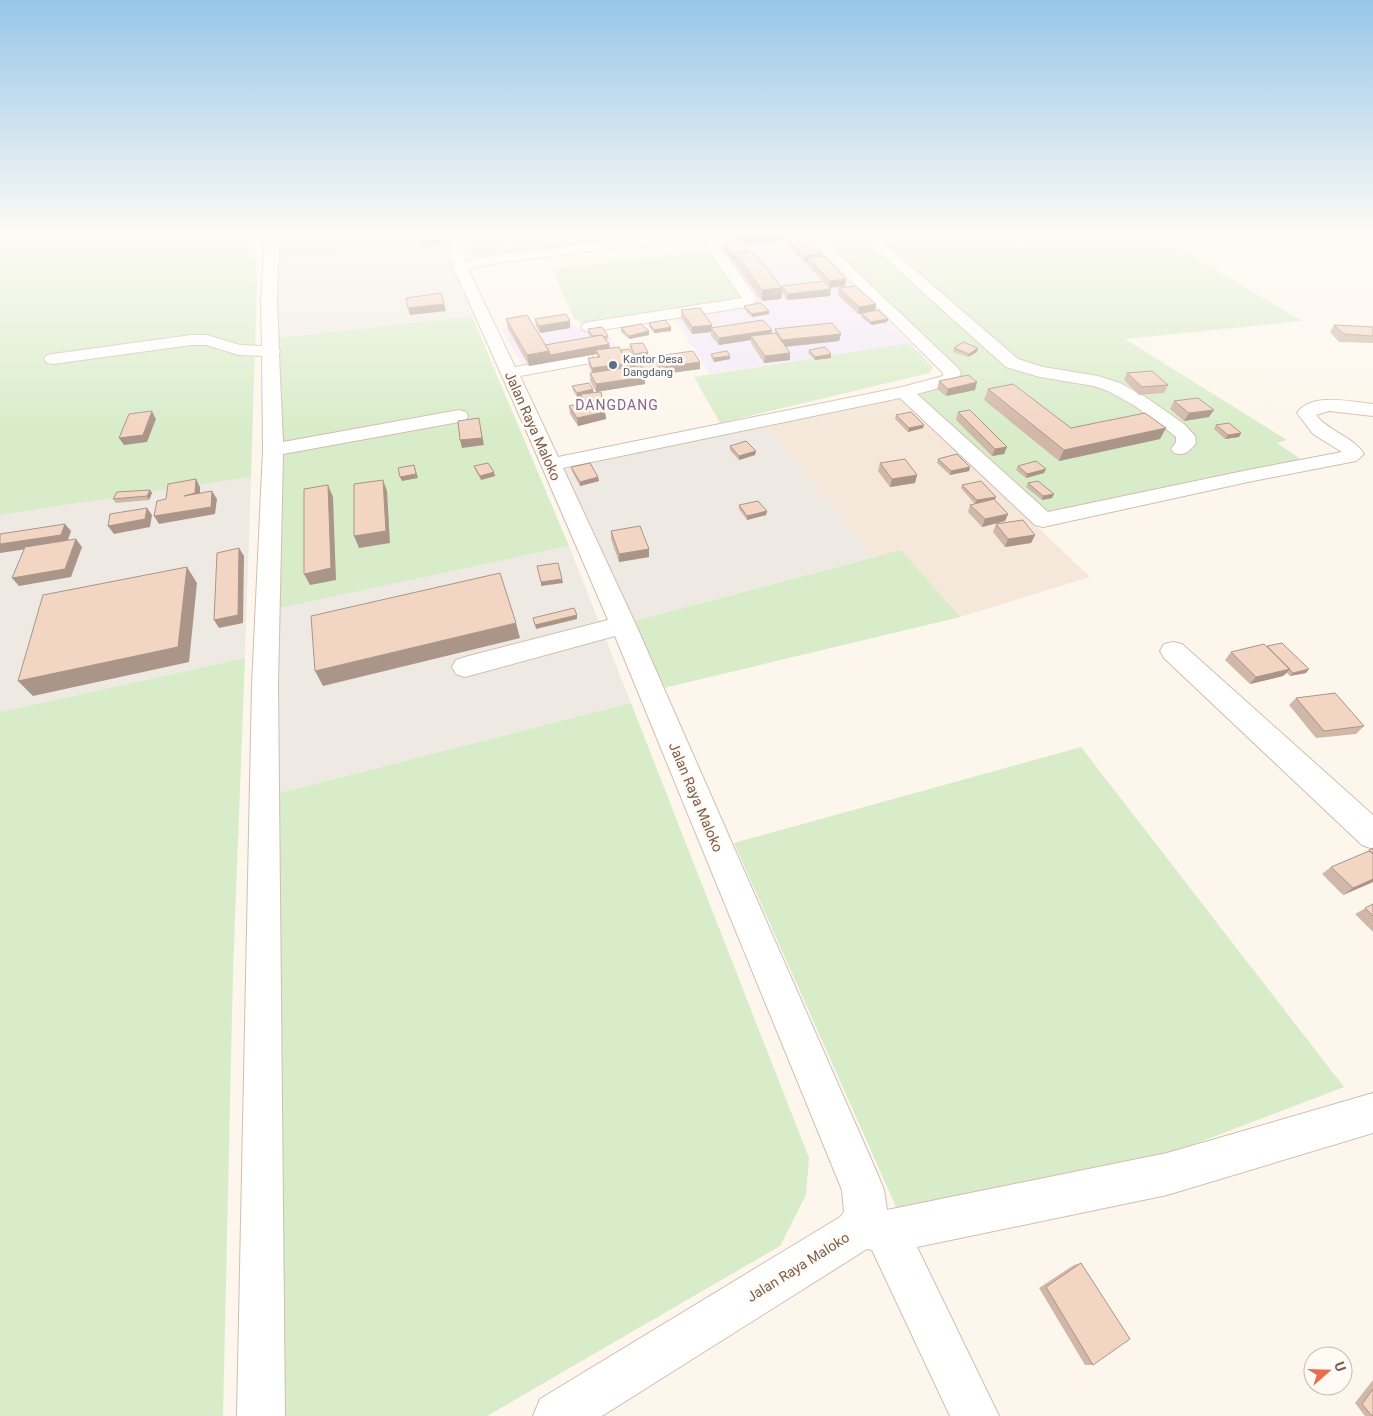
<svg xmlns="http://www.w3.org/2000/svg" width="1373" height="1416" font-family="Roboto,sans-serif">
	<rect width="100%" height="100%" fill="#fdf6ec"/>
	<path fill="#f5e8da" d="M893,390l197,187 -130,40 -59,-66 -27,6 -109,-133z"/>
	<path fill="#efe9e4" d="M451,245l1,21 20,50 -204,23 2,-78z
		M765,424l109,133 -240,64 -71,-151z
		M251,477l-6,181 -245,54v-197z
		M569,546l62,157 -367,94 2,-186z"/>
	<path fill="#f3e8fa" d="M716,234h86l107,109 -199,31 -37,-58 86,-10 -53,-71z
		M566,319l12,10 24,-3 17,25 -95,16 -23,-38z"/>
	<path fill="#d8ecc9" d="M0,234h254l3,47 -6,196 -251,38z
		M271,234h181l-1,11 -181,16z
		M469,234h158l1,4 -149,19 -11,-3z
		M816,234h339l147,87 -177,18 162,101 -10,3 25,17 -265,55 -131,-126 53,-13z
		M706,251l39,49 -159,24 -12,-5 -22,-50z
		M472,316l97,230 -303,65 2,-272z
		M909,343l24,24 -4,6 -209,50 -26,-46z
		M901,550l59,67 -296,71 -30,-67z
		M245,658l-12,313 -10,445h-223v-704z
		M631,703l178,455 -3,37 -26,51 -293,170h-226l3,-619z
		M1081,747l263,340 -325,124 -118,7 -167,-375z"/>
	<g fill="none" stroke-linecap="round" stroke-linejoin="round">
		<g stroke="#d1beb0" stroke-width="2">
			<path id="minor" d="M265,234h14l-2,67 2,48 1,3 -1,2 4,88 176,-32 7,2 2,4 -2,4 -7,2 -176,32 -5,231 7,731h-48l15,-731 11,-235 -1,-94 -23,-1 -33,-10h-15l-138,19 -6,-1 -3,-4 3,-4 6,-1 138,-19h16l33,10 22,1 -1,-45z
				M455,234h13l-4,21 2,6 30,-6 174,-21h40l48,65 -7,6 -5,2 -157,25 -6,-2 -2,-3 2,-3 6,-2 153,-24 -43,-60 -203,25 -28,6 47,98 70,-13 6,1 3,4 -3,4 -6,1 -65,12 38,81 344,-70 41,-11v-3l-139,-139h13l141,134 3,4 -4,11 -40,11 131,118 200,-42 94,-18 -29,-18 -16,-21c14,-21 55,-11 76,-9v12l-44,-5 -13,4c13,17 37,21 48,39l-8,7 -108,21 -205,45 -8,-2 -135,-127 -337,70 73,157 242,550 6,15 3,20 280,-57 206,-60v40l-206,62 -250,52 82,169h-49l-78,-166 -5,-1 -265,167h-69l7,-17 300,-182 4,-5 -2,-22 -227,-554 -150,41 -9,-3 -4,-7 4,-7 9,-3 143,-37c-51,-119 -101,-235 -155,-353l-3,-12z
				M858,234h15l145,125 25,8 55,9 22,7 27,15 37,26 11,12 1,7c-7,9 -11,13 -22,10l-3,-4 5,-7v-5l-6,-5 -35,-26 -27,-15 -14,-5 -54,-9 -34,-10z
				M1173,642l9,2 191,171v34l-11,-4 -198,-187 -4,-7 4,-7z"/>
		</g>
		<use href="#minor" fill="#fff" fill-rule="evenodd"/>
	</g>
	<path fill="#d1b7a8" d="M727,234h55l-1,6 -37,4 38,44v-2l41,-5 -16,-16 1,-3 -4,1 -17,-19v-4h-4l-1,-6h20v2l19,18v3l25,22 -1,7 -16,1 2,2 -1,7 -43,4 -5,-7 -1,6 -19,2 -28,-39v-1h-2l-10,-13 1,-6 7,-1 -3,-4z
		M839,288l37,16 -1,7 13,8 -1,3 -16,3 -10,-8v-4l8,-1 -11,2 -20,-19z
		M744,306l25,8 -17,3 -8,-8z
		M681,310l31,15 -1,3 61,2 -1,4 4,-1v-4l66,5 -2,7 -53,6 4,6v7l-26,3 -13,-20v-3l-32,5 -8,-9v-4l-19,2 -11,-16z
		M506,319l39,26 46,-8 -3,-4v-4l20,7v3l-2,1 3,4 1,4 11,2 13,7 -4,-9v-4l18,8v4l-14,1 3,5v4l8,11v7l-49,8 -6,-11v-8h2l-3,-7 -1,-8 9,-1v-3l-68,12 -21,-37z
		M535,319l35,2v7l-30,5 -4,-7z
		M649,323l22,4v4l-17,2 -5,-7z
		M1334,325l39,2v16l-34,-1 -9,-10z
		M621,328l28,7 -20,4 -8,-7z
		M954,348l23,4 -9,5 -15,-5z
		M809,350l22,8 -16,2 -7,-7z
		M711,354l19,2v3l-16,3 -3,-5z
		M657,356l43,6v7l-37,5 -6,-11z
		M638,360l22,8v4l-16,2 -6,-10z
		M1127,373l41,12 -4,8 -25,2 -15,-15z
		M939,381l36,9 -29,6 -9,-7z
		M572,386l22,6 9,9 1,4h-4l5,7 1,7 -28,7 -8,-12 -1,-8 14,-3 -2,-7 -4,1 -4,-7z
		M988,389l83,39 89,11 -101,22 -75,-61z
		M1174,401l35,16 -25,4 -14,-12z
		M958,412l49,35 -3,7 -12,2 -36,-36z
		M896,415l28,10 -1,3 -15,4 -13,-13z
		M1216,425l25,8 -2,4 -14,2 -11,-10z
		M730,446l26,5 -1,4 -16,5 -9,-10z
		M938,459l32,8 -1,4 -19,4 -13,-12z
		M880,463l37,12 -2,8 -25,4 -12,-16z
		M474,466l21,10 -14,4 -6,-10z
		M1018,466l28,3 -2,4 -18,5 -10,-8z
		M571,467l27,10 1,4 -19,5 -8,-15z
		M1028,483l24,15 -10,2 -16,-13z
		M962,485l34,12 -2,3 14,14 -3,7 -23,6 -14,-15 2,-7 5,-1 -14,-16z
		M150,490l2,3 -3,7 -33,3 -3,-4z
		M739,505l28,6 -1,4 -19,5 -8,-11z
		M996,524l39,11 -4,8 -26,4 -12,-15z
		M611,531l38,26 -30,5 -8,-23z
		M1231,652l75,21 -16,3 -3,-3 -4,3 -33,8 -25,-24z
		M1296,698l68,28 -8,8 -40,4 -27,-33z
		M1373,848v34l-30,13 -21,-21 9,-7 34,-14z
		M1373,904v28l-18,-18z
		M1081,1263l12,102h-8l-46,-77 35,-23z
		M1373,1380v36h-8l-10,-13z"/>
	<path fill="#aa9588" d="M782,234l-1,6 -48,5v-6z
		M440,240l1,3 -21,2v-3z
		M732,254h3l-1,7h-2z
		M821,254l-1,7 -12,-3v4l-4,1 1,-7z
		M846,279l-1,7 -16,2 1,-7z
		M782,288l-1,11 -19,2v-11z
		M831,289l-1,7 -43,4 1,-6z
		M444,304l2,7 -36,4 -2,-7z
		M876,304l-1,7 -17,3 1,-7z
		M769,311v3l-17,3v-3z
		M888,319l-1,3 -16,3v-3z
		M570,321v7l-30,5 -1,-7z
		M712,325l-1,7 -19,2v-7z
		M671,327v4l-17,2v-3z
		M772,330l-1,7 -20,-1v4l-32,5v-7z
		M649,331v4l-20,4v-3z
		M841,334l-2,7 -57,6v-7z
		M609,344l1,7 -14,-1 1,4 -68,12 -2,-11 22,-4z
		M978,348l-1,4 -9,5 1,-3z
		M648,352v4l-14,1v-3z
		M790,353v7l-26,3 1,-7z
		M831,354v4l-16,2v-3z
		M730,356v3l-16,3v-4z
		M637,362v4l-44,9 -1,-7z
		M700,362v7l-37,5v-7z
		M660,368v4l-16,2v-3z
		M645,377v7l-49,8v-8z
		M977,382l-2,8 -29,6 2,-7z
		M593,389l1,4 -17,4v-4z
		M603,401l1,4 -20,2 -1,-4z
		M1214,410l-5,7 -25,4 5,-8z
		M152,411l4,8 -9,23 -23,3 -5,-7z
		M605,412l1,7 -28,7 -1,-8z
		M480,425l4,20 -22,3 -2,-8z
		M924,425l-1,3 -15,4 1,-4z
		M1166,428l-6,11 -101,22 5,-11z
		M1241,433l-2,4 -14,2 3,-4z
		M1007,447l-3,7 -12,2 3,-7z
		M756,451l-1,4 -16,5v-4z
		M414,465l4,13 -16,3 -2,-4z
		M970,467l-1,4 -19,4 1,-4z
		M1046,469l-2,4 -18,5 1,-4z
		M494,472l1,4 -14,4 -1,-4z
		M917,475l-2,8 -25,4 2,-8z
		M598,477l1,4 -19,5v-4z
		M196,479l4,8v14l-16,-5z
		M383,480l4,11 3,52 -31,5 -5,-12z
		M328,485l5,12 3,83 -26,5 -6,-11z
		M150,490l2,3 -3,7 -2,-4z
		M212,491l5,8 -2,15 -56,10 -5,-8z
		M1054,494l-2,4 -10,2 1,-4z
		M996,497l-2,4 -19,3 2,-4z
		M147,508l5,7 -2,12 -36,7 -6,-8z
		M767,511l-1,4 -19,5v-4z
		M1008,514l-3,7 -23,6 3,-8z
		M65,524l6,7 -4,12 -67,10v-9z
		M1035,535l-4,8 -26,4 3,-8z
		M76,539l6,8 -11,30 -52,9 -7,-8z
		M239,548l5,8 -1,67 -24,5 -5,-8z
		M649,549v8l-30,5v-8z
		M187,567l10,16 -8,79 -156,34 -15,-15z
		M562,579l1,4 -22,3v-4z
		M577,615v4l-41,10 -1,-4z
		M516,623l4,15 -197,48 -8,-15z
		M1290,669l-7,7 -33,8 6,-7z
		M1309,669l-3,4 -16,3 3,-3z
		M1373,879v3l-30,13 10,-7z"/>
	<path fill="#f3d5c3" stroke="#aa9588" d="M438,234l2,6 -20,2 -2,-6z
		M729,234h53l-49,5z
		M783,234h19v2h-18z
		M803,236l18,18 -16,2 -18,-19z
		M741,240l9,11 -15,2v1h-3l-9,-12z
		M753,251l29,37 -20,2 -27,-37z
		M824,256l22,23 -16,2 -22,-23z
		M824,281l7,8 -43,5 -6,-8z
		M855,286l21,18 -17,3 -20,-19z
		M441,293l3,11 -36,4 -2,-10z
		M761,303l8,8 -17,3 -8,-8z
		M700,308l12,17 -20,2 -11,-17z
		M878,310l10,9 -17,3 -10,-9z
		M566,314l4,7 -31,5 -4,-7z
		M527,315l22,36 -22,4 -21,-36z
		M665,320l6,7 -17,3 -5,-7z
		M763,320l9,10 -53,8 -8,-10z
		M832,323l9,11 -59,6 -7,-11z
		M641,324l8,7 -20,5 -8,-8z
		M1334,325l39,2v9l-29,-2z
		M602,327l6,9 -4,1 -2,-2 -10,1 -4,-7z
		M776,333l14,20 -25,3 -14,-20z
		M602,335l7,9 -59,11 -1,-4 -4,-6z
		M963,342l15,6 -9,6 -15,-6z
		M643,343l5,9 -14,2 -4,-10z
		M619,347l8,16 -35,5 -4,-10 12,-1 -4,-7z
		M825,347l6,7 -16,3 -6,-7z
		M629,349l8,13 -10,1 -6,-13z
		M693,351l7,11 -37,5 -6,-11z
		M727,351l3,5 -16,2 -3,-4z
		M653,358l7,10 -16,3 -6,-11z
		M638,366l7,11 -49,7 -6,-11z
		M1152,371l16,14 -26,2 -15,-14z
		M968,375l9,7 -29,7 -9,-8z
		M589,383l4,6 -16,4 -5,-7z
		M1013,384l58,44 74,-15 21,15 -102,22 -76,-61z
		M601,392l2,9 -6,1 -1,-2 -13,3 -2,-9z
		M1198,398l16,12 -25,3 -15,-12z
		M596,400l9,12 -28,6 -8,-12z
		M970,410l37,37 -12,2 -37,-37z
		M152,411l-9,24 -24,3 10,-24z
		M911,412l13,13 -15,3 -13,-13z
		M479,418l3,20 -22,2 -2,-19z
		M1229,423l12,10 -13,2 -12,-10z
		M746,441l10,10 -17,5 -9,-10z
		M957,454l13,13 -19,4 -13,-12z
		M905,459l12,16 -25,4 -12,-16z
		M1036,461l10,8 -19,5 -9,-8z
		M488,463l6,9 -14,4 -6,-10z
		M590,463l8,14 -18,5 -9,-15z
		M414,465l2,9 -16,3 -2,-9z
		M196,479l-1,14 -11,3 28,-5 -1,16 -57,9 3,-15 9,-2 2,-15z
		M383,480l3,51 -32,5v-52z
		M981,481l15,16 -19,3 -15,-15z
		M1038,481l16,13 -11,2 -15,-13z
		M328,485l3,83 -27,6v-85z
		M150,490l-3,6 -34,3 4,-7z
		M994,499l14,15 -23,5 -15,-14z
		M758,501l9,10 -20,5 -8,-11z
		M147,508l-2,11 -37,7 2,-12z
		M1023,520l12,15 -27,4 -12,-15z
		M65,524l-4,11 -61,9v-10z
		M640,526l9,23 -30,5 -8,-23z
		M76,539l-11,30 -53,9 13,-31z
		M239,548l-1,67 -24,5 3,-67z
		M558,563l4,16 -21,3 -4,-16z
		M187,567l-9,80 -160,34 25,-86z
		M500,573l16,50 -201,48 -4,-55z
		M574,608l3,7 -42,10 -2,-7z
		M1282,643l27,26 -16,4 -26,-27z
		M1264,644l26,25 -34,8 -25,-25z
		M1335,693l29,33 -40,5 -28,-33z
		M1373,848v6l-4,-4z
		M1369,851l4,3v25l-20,9 -22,-21z
		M1373,904v12l-8,-8z
		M1081,1263l49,76 -37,26 -47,-78z
		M1373,1389v27h-1l-10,-12z"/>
	<linearGradient id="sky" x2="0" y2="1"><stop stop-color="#97c7e8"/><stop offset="0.54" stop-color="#fefbf6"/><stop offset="1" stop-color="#fefbf6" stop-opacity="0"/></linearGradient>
	<rect width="1373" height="432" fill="url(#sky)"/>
	<circle fill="#5c6f8a" stroke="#fffaf3" stroke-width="2" cx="613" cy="365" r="5"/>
	<g text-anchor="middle" stroke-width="5" stroke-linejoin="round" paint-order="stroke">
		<g font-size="11" fill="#4e5e75" stroke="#fffaf3" text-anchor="start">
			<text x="623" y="363">Kantor Desa<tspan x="623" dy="13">Dangdang</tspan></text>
		</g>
		<g font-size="14" letter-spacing="1" fill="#846695" stroke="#fffaf3">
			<text x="617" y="410">DANGDANG</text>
		</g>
		<g font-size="14" fill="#7a5c4d" stroke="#fffaf3">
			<text transform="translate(533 426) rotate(66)" y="5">Jalan Raya Maloko</text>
			<text transform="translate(696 797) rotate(67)" y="5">Jalan Raya Maloko</text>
			<text transform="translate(798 1267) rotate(-32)" y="5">Jalan Raya Maloko</text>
		</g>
	</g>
	<g transform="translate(1328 1371) rotate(70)"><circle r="24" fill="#fffaf3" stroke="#cabbb1"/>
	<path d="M0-4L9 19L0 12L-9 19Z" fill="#e76f51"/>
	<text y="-8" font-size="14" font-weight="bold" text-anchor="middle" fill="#7a5c4d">U</text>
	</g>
</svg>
